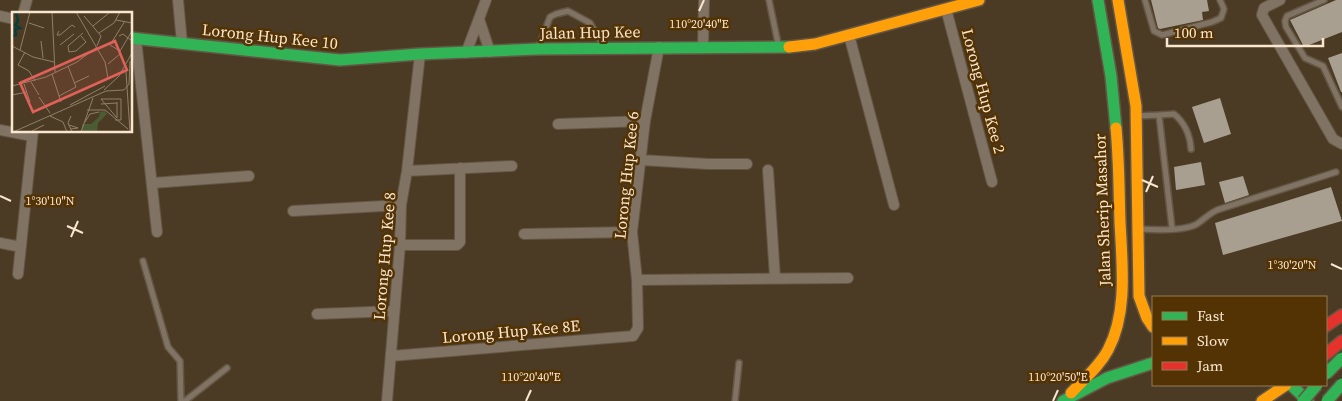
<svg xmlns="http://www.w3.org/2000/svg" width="1342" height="401" font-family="'Source Serif 4',serif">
	<rect width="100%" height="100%" fill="#4c3b24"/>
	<path fill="#a89f91" d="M1151,0h56l2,11 -7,1 1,8 -43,9 -2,-1z
		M1336,0h6v32l-38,15 -14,-27z
		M1342,53v39h-1l-13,-34z
		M1220,98l11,36 -27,9 -12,-36z
		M1201,162l4,23 -29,5 -2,-23z
		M1243,176l6,19 -24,8 -6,-21z
		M1331,187l11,34 -119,34 -8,-32z"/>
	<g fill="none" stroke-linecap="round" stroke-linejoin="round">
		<g stroke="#645644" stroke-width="8">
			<path id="lane" d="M769,0l10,48
				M1145,0l9,31 8,4 50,-13 9,-4 3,-9 -4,-9
				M1324,0l-37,16 -2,5 1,6 19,31 18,8 19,41
				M538,49l12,-32 6,-3 12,-3 22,12 13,23
				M1159,115l15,-1c11,9 16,21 17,35
				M1137,116l22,-1 13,113
				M1140,229c15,1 44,2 57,-5 7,-5 12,-10 20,-14l119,-38
				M143,261l25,86 12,14 1,40
				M185,401l42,-33
				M735,401l4,-38"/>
		</g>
		<g stroke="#645644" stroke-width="12">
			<path id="street" d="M178,0l4,43
				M1280,0l-16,8 -2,7 71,124 9,5
				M946,9l46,173
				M23,14l4,-14
				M0,16l14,3
				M479,19l11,33
				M849,35l45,170
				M136,39l21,193
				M703,47l1,-47
				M466,53l20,-53
				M558,124l87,-3
				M0,130l32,6
				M641,160l67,4h39
				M768,170l7,108
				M407,171l105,-5
				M152,183l97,-7
				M293,211l108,-6
				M524,234l108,-2
				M0,243l21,4
				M400,245h57l3,-3v-74
				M18,274l15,-143
				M637,280l211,-2
				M317,314l77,-3
				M391,356l242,-20 5,-8 -1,-48 -5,-48 13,-111 14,-74
				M387,401l13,-156 1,-40 6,-34 13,-117"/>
		</g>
		<g stroke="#645644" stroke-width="14">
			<path id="fast" d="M1098,0l13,76 5,52
				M131,38l209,22 80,-6 118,-5 251,-2
				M1291,385l17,16
				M1063,401l44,-23 46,-15"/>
		</g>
		<g stroke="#645644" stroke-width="14">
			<path id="slow" d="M1118,0l18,106 3,190 8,22 6,9
				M789,47l26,-3 164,-44
				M1071,393c13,-14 28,-26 37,-43 20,-38 14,-86 12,-128 -1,-31 -1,-63 -4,-94
				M1262,401l24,-16"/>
		</g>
		<g stroke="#645644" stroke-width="14">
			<path id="jam" d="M1326,326l16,-11
				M1326,354l16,-13"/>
		</g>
		<use href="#lane" stroke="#807363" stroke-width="5"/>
		<use href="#street" stroke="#807363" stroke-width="10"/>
		<use href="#fast" stroke="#30b455" stroke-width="11"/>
		<use href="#slow" stroke="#ff9f0a" stroke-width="11"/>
		<use href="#jam" stroke="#e5322d" stroke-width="11"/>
		<g stroke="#645644" stroke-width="14" stroke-linecap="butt">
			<path id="fast-bridge" d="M1326,374l16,-16
				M1303,401l14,-16
				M1327,401l15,-17"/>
		</g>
		<use href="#fast-bridge" stroke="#30b455" stroke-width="11"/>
	</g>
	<path fill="none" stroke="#f9e6cf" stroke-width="2" d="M699,11l5,-11M1142,180l16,7M1146,192l7,-16M0,196l11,5M67,226l16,7M71,237l7,-16M1331,264l11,5M526,401l5,-11M1053,401l5,-11"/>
	<g text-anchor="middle" stroke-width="5" stroke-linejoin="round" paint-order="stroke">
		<g font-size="16" fill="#f9e6cf" stroke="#533303">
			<text transform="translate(590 32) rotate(-1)" y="6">Jalan Hup Kee</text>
			<text transform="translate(270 36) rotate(6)" y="6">Lorong Hup Kee 10</text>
			<text transform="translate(984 91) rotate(75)" y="6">Lorong Hup Kee 2</text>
			<text transform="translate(626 175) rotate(-84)" y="6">Lorong Hup Kee 6</text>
			<text transform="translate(1102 210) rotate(-92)" y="6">Jalan Sherip Masahor</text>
			<text transform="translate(384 256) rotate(-85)" y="6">Lorong Hup Kee 8</text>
			<text transform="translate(511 331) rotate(-5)" y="6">Lorong Hup Kee 8E</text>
		</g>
	</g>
	<g transform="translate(12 12)">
		<rect width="120" height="120" fill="#4c3b24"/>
		<path d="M93,99l2,3 -9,9 -1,9h-15v-8h9l8,-7 1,-5z" fill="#4b5b34"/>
		<path fill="none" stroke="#0a3d39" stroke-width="2.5" d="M0,24l4,-1 -1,-6 5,-1 -5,-3 3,-4 -2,-9"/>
		<path fill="none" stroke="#917f68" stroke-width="1" d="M40,0l3,60M64,0l29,50 3,16M72,4l17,20 -4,10M104,8l16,3M113,9l-15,24 10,6 12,-20M17,11l15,5M81,14l17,-14M47,19l-2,4h3l12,-10 3,2M87,21l15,-10 6,-11M69,24l5,6 -10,9 -7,1 -1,-6 15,-13M107,24l4,-2 9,7M29,29l2,17M48,33l14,-11M0,34l21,11 21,5M8,38l10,-38M13,40l-7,13 11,6 6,10M96,52l12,-10M114,60l4,60M40,62l9,28M19,70l8,13M62,71l15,-7M12,72l6,18M0,74l34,-9 31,-15 20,-15M92,78l15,-14 13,-23M0,83l15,-3M47,84l17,-9 -8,-21M27,85l11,16M105,90v16M89,92l16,-1M58,93l35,-19M75,98h18l23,19M38,104l13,6 4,10M59,104l-3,7 4,9M103,108h6v-21h-20l16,19M73,110l5,-8 9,-2M57,113l9,3 -7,1M1,120l93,-41 18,-1 5,-6 1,-23M18,120l14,-7M69,120l12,-34"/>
		<path fill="#e0615a" fill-opacity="0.15" stroke="#e0615a" stroke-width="2.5" d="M103,29l12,29 -94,42 -13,-29z"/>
		<rect width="120" height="120" fill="none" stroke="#f9e6cf" stroke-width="2.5"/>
	</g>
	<g font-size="12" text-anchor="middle" fill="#f9e6cf" stroke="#533303" stroke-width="5" stroke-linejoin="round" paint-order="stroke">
		<text x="699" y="28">110°20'40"E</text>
		<text x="50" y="205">1°30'10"N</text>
		<text x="1292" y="269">1°30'20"N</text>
		<text x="531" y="381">110°20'40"E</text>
		<text x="1058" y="381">110°20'50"E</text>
	</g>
	<rect x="1152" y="296" width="175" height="90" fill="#533303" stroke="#957b55"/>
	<rect x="1162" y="312" width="25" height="8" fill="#30b455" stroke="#957b55"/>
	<text x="1197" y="321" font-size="15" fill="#f9e6cf">Fast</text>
	<rect x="1162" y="337" width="25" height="8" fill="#ff9f0a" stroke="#957b55"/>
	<text x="1197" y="346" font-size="15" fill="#f9e6cf">Slow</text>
	<rect x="1162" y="362" width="25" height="8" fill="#e5322d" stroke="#957b55"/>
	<text x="1197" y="371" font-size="15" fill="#f9e6cf">Jam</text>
	<path d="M1167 38v8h156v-8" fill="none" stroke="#f9e6cf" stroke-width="2.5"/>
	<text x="1174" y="38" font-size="15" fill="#f9e6cf" stroke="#533303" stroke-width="4" paint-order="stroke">100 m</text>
</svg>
